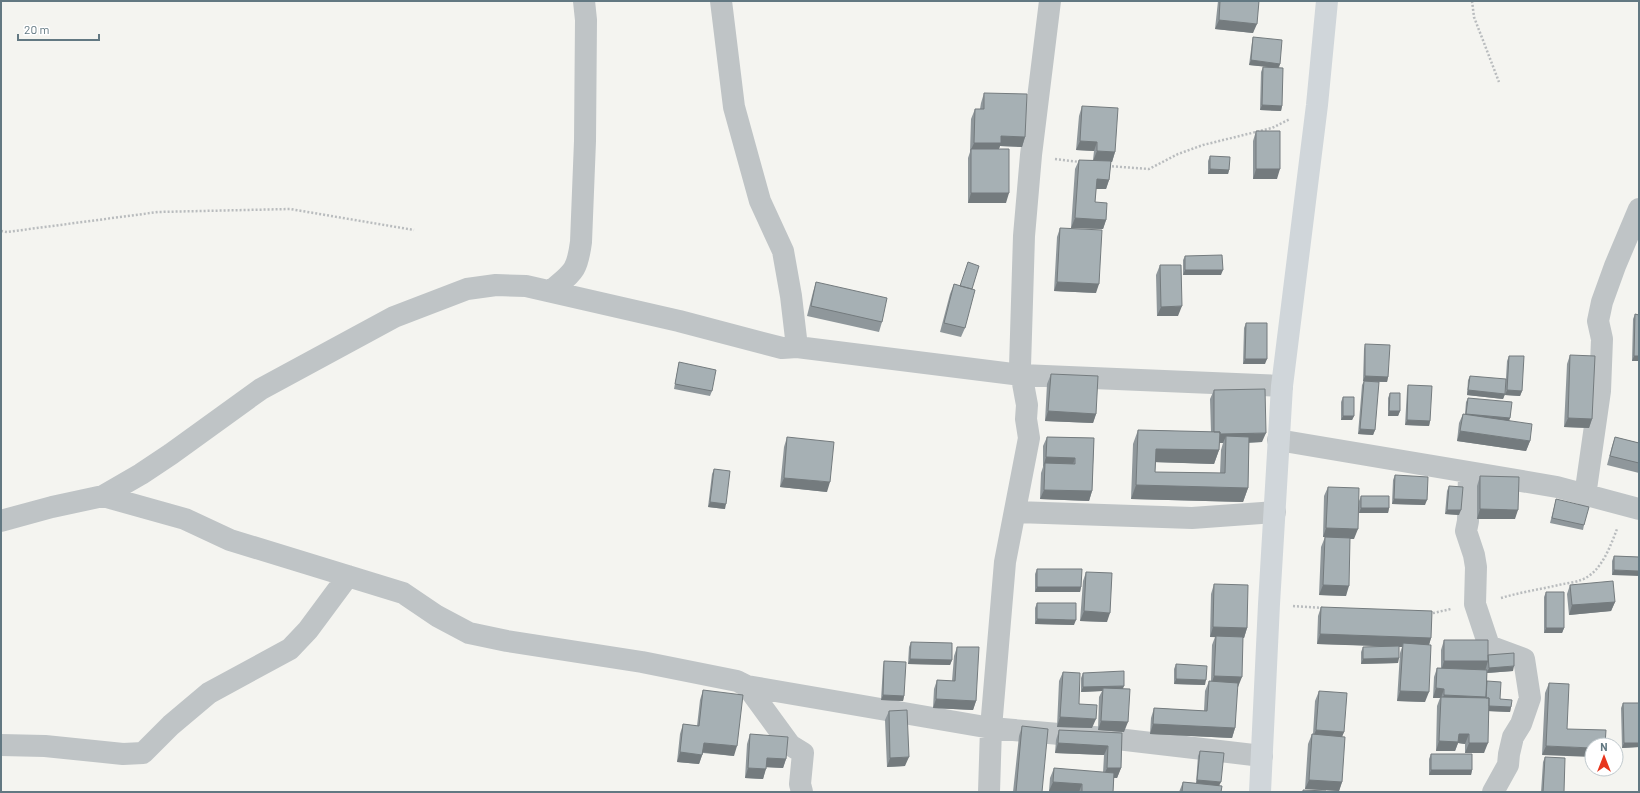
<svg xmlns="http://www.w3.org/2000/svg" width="1640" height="793" font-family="Barlow,sans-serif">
	<rect width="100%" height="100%" fill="#f4f4f0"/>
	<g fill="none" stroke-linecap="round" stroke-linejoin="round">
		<path stroke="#b9bcbe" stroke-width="2.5" stroke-dasharray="2 2" stroke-linecap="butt" d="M1472,1l2,16 25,65
			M1055,159l25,3
			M1108,166l41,3 29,-15 25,-9 69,-17 18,-9
			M1,231l6,1 151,-20 132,-3 124,21
			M1501,598c20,-6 41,-9 62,-14 6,-1 13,-2 18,-4 20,-7 29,-33 36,-51
			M1293,606l31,2
			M1429,614l22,-5"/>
		<path stroke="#bfc4c6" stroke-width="22" d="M721,1l13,106 26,94 23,50 8,45 6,51
			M551,291c22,-19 26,-19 30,-49l4,-101 1,-121 -2,-19
			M1278,440l279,47 82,22
			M1469,473l-1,48 -2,10 8,24 2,12 -1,37 14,42 35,13 6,39 -9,26 -8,13 -4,17 -1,11 -15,27
			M103,496l82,23 45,21 173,53 34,23 32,17 38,8 135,21 95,19 10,5 244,42 126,11 145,17
			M1585,496l15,-105 2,-52 -4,-18 4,-19 13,-36 24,-57
			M1015,512l177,6 83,-6
			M1,521l51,-14 51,-11 38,-22 30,-20 90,-65 133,-72 73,-28 29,-4 30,1 153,35 103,27 15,-1 224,28 261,11
			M747,686l43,59 13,8 -3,31 2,8
			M1,745l44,1 78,8 20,-1 28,-28 38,-32 81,-44 18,-19 40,-54
			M989,792l2,-64 14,-166 24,-124 -3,-19 1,-14 -7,-38 4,-131 7,-81 19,-154"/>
		<path stroke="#d0d6da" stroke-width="22" d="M1260,792l9,-188 13,-218 35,-281 10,-104"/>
	</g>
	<path fill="#8f979b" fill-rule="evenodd" d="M1218,1h41l-6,32 -38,-4z
		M1253,37l27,27 -1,4 3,38 -1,5 -21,-1 1,-38 2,-5h8l-22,-2 3,-23z
		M984,93l41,44 -3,10 -22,-1 -1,3 7,54h-38v-45l2,-6 1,-33 4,-10h5l1,-6z
		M1082,106l33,46 -3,10h-1l-2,18 -3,9h-10l-1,13 11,18 -3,9 -32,-1 4,-59 4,-9h14l1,-9 -18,-1 3,-34z
		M1256,131l21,48h-24v-38z
		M1210,156l19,14 -1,4h-20v-13z
		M1060,228l36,65 -42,-2 3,-54z
		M1185,256l36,19h-38v-15z
		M1160,265l18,51h-21l-1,-41z
		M816,282l66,40 -3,10 -72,-16 6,-24z
		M954,284l18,5 -7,39 -4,9 -21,-5 10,-38z
		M1635,314l4,47h-7l1,-42z
		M1246,323l19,41h-22l1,-36z
		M1365,344l23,33 -1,5h-11l-1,48 -2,5 -15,-1 4,-49 2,-4h-1l1,-32z
		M1570,355l22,64 -3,9 -25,-1 3,-63z
		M1509,356l13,35 -2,5 -15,-1 2,-34z
		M679,362l33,29 -2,5 -36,-7 4,-22z
		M1051,374l45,40 -3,9 -48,-2 2,-37z
		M1470,376l35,18 -2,5 -36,-4 1,-15z
		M1408,385l22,36 -1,5 -24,-1 2,-35z
		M1214,390l48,52 -13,1 -1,45 -5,14 -112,-3 2,-55 5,-14 73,2 -1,-33zM1219,443h4l-2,7 -1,23 -65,-1 1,-10 58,2 5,-14z
		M1390,393l10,18 -2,5h-10v-18z
		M1343,397l11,19 -2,4h-11v-18z
		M1468,398l42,20 -1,2 21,21 -4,10 -69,-10 2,-18 4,-9h2l1,-12z
		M787,437l40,55 -47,-5 4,-40z
		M1047,437l47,1 -2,53 -3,10 -49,-2 1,-26 2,-6v-21z
		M1615,437l24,6v30l-32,-8 5,-19z
		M714,469l11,40 -17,-2 4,-33z
		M1395,475l30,30 -33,-1 1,-24z
		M1480,476l35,43h-38v-33z
		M1449,486l10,29 -14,-1 2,-23z
		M1328,487l26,52h-4l-4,57 -27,-1 2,-48 4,-10h-2l1,-41z
		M1361,496l28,12 -1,5h-29v-12z
		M1556,499l28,26 -1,5 -33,-7z
		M1614,556l25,1 -27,18v-14z
		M1037,569l44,18 -1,5h-45v-18z
		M1086,572l21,50 -27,-1 3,-40z
		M1214,584l33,44 -3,10h-1l-5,49h-1l-2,41 -3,10 -82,-4 1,-16 3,-10 50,3 1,-20 4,-10h2l1,-36 3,-8h-5l1,-43z
		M1570,585l45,17 -4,9 -42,4 -2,-21z
		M1546,592l18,36 -2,5h-18v-36z
		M1037,603l37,22 -39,-1v-16z
		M1321,607l110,31 -2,7 -4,57 -28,-1 3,-48 2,-6h-3l-1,16 -37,1v-12l2,-5 27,-1 -73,-2 1,-28z
		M1444,640l44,15 25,16 -26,2v9l13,17 11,8 -1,5 -21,-1 -5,42h-19v-9l-7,-1 -3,8h-19l1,-45 3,-8h-7l1,-21 3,-9h4v-18z
		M911,642l41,18 -2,5 -42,-1 1,-17z
		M957,647l19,54 -3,9 -40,-2 1,-19 3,-9 15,1 2,-25z
		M884,661l20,35 -1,5 -22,-1 2,-34z
		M1176,664l29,21 -31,-1v-15z
		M1063,672l16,32 13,24 -35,-1 2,-46z
		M1083,673l40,16 1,43 -26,-2 1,-33 3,-6 -21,1v-14z
		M1549,683l18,46 -25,26 3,-62z
		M703,690l31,66 -31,-3 -4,11 -22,-2 3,-28 3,-10 14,2 3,-26z
		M1319,691l25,41 -2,4v46l-3,9 -34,-2 3,-45 4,-10h1l2,-33z
		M1623,703h16v44l-17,1 -1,-40z
		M889,711l16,55 -18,1 -2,-47z
		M1022,726l20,66h-29l6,-56z
		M1059,730l63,3 -1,35 -4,10h-3l-1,14 -64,-1 1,-13 4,-10 49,5 1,-18 -49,-2 1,-13z
		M750,734l36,25 -3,9 -17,-1 -3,12 -18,-1 2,-34z
		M1200,751l19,35 2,6h-42l4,-10 13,1 2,-27z
		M1431,754l41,16 -1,5h-42v-16z
		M1545,757l19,35h-23l2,-30z"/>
	<path fill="#747b7e" d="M1219,20l38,4 -4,9 -38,-4z
		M1251,60l29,4 -2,4 -29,-3z
		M1262,105l20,1 -1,5 -21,-1z
		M1001,136l24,1 -3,10 -22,-1 -3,7 -26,-4 -1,3 4,-9z
		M1080,141l17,1 -3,9 -18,-1z
		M1097,151l18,1 -3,10 -19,-1z
		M1210,169l19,1 -1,4h-20z
		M1256,169h24l-3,10h-24z
		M1097,179l12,1 -3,9h-13z
		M971,193h38l-3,10h-38z
		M1075,218l31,2 -3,9 -32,-1z
		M1185,270h38l-2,5h-38z
		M1057,282l42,2 -3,9 -42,-2z
		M1182,306l-4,10h-21l4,-9z
		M1634,356h5v5h-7z
		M1245,359h22l-2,5h-22z
		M1365,376l23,1 -1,5 -24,-1z
		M1468,390l37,4 -2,5 -36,-4z
		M1507,390l15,1 -2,5 -15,-1z
		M1048,411l48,3 -3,9 -48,-2z
		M1389,411h11l-2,5h-10z
		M1466,414l44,4 -2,5z
		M1343,416h11l-2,4h-11z
		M1568,418l24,1 -3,9 -25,-1z
		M1407,420l23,1 -1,5 -24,-1z
		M1360,429l15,1 -2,5 -15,-1z
		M1460,431l70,10 -4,10 -69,-10z
		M1266,433l-4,9 -36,1v-7l-3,7h-12l3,-9z
		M1156,449l63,1 -5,14 -63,-2z
		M1046,457l29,1 -3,10 -27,-5 -2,4z
		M784,478l46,4 -3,10 -47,-5z
		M1136,485l112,3 -5,14 -112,-3z
		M1044,490l48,1 -3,10 -49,-2z
		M1394,499l33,1 -2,5 -33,-1z
		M710,502l16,2 -1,5 -17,-2z
		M1361,508h28l-1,5h-29z
		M1480,509l38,1 -3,9h-38z
		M1447,510h14l-2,5 -14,-1z
		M1326,528l32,1 -4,10 -31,-2z
		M1614,570l25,1v5l-27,-1z
		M1323,585l26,1 -3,10 -27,-1z
		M1037,587h44l-1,5h-45z
		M1615,602l-4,9 -42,4 3,-10z
		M1084,611l26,2 -3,9 -27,-1z
		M1037,619l39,1 -2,5 -39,-1z
		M1213,627l34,1 -3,10 -34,-1z
		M1546,628h18l-2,5h-18z
		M1320,634l111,4 -3,10 -25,-5 -1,4 -85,-3z
		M1399,658l-1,5 -37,1 2,-5z
		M910,659l42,1 -2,5 -42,-1z
		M1444,661h44l-3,10h-44z
		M1514,666l-1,5 -26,2 2,-5z
		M1214,676l28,1 -4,10 -27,-2z
		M1176,679l30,1 -1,5 -31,-1z
		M1124,686l-2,5 -19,-3 -1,3 -21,1 2,-5z
		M1436,688l8,1 -3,9v-1l-1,1h-7z
		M1400,691l29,1 -4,10 -28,-1z
		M883,695l21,1 -1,5 -22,-1z
		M1444,695l42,2 -3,9 -43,-1z
		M936,699l40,2 -3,9 -40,-2z
		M1487,706l24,1 -1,5 -24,-1z
		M1060,717l36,2 -4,9 -35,-1z
		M1101,721l27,1 -4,10 -26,-2z
		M1153,724l82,4 -3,10 -82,-4z
		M1316,730l28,2 -4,10 -28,-2z
		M1459,734h10l-4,10 -7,-1 -3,8h-19l3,-10z
		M704,743l33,3 -3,10 -34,-4z
		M1058,743l50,3 -4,9 -49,-2z
		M1469,743h19l-4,10h-19z
		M1624,743h15v4l-17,1z
		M1546,746l46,2v9l-50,-2z
		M680,752l22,3 -3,9 -22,-2z
		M909,757l-4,9 -18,1 3,-9z
		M767,758l19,1 -3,9 -20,-1z
		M748,768l18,1 -3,10 -18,-1z
		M1107,768h14l-4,10 -14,-1z
		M1431,770h41l-1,5h-42z
		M1197,780l24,2 -2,4 -23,-1z
		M1309,780l33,2 -3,9 -34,-2z
		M1053,782l29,2 -3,8 -30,-1z"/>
	<path fill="#a6b0b4" stroke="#747b7e" d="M1220,1h39l-2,23 -38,-4z
		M1253,37l29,3 -2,24 -29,-4z
		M1263,67l20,1 -1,38 -20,-1z
		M984,93l43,1 -2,43 -24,-1v7h-27l1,-34h9z
		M1082,106l36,2 -3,44 -18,-1v-9l-17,-1z
		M1256,131h24v38h-24z
		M971,149h38v44h-38z
		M1210,156l20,1 -1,13 -19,-1z
		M1079,160l32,1 -2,19 -12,-1 -2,23 12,1 -1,17 -31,-2z
		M1060,228l42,2 -3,54 -42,-2z
		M1222,255l1,15h-38v-14z
		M968,262l11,4 -7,23 -12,-3z
		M1160,265h21l1,41 -21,1z
		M816,282l71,16 -5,24 -71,-16z
		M954,284l21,6 -10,38 -21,-5z
		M1635,314l4,1v41h-5z
		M1246,323h21v36h-22z
		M1365,344l25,1 -2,32 -23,-1z
		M1570,355l25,1 -3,63 -24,-1z
		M1509,356h15l-2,35 -15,-1z
		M679,362l37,8 -4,21 -37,-7z
		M1051,374l47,2 -2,38 -48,-3z
		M1470,376l36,3 -1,15 -37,-4z
		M1364,381l15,1 -4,48 -15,-1z
		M1408,385l24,1 -2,35 -23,-1z
		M1265,389l1,44 -46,1v-2h-6v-42z
		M1390,393h10v18h-11z
		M1343,397h11v19h-11z
		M1468,398l44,4 -2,16 -44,-4z
		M1463,414l69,10 -2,17 -70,-10z
		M1138,430l82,2 -1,18 -63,-1 -1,23 70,1 1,-37 23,1 -1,51 -112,-3z
		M787,437l47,5 -4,40 -46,-4z
		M1047,437l47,1 -2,53 -48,-1 1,-27 30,1v-6l-29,-1z
		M1615,437l24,6v20l-29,-7z
		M714,469l16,2 -4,33 -16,-2z
		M1395,475l33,2 -1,23 -33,-1z
		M1480,476l39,1 -1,33 -38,-1z
		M1449,486l14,1 -2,23h-14z
		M1328,487l31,1 -1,41 -32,-1z
		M1361,496h28v12h-28z
		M1556,499l33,8 -5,18 -32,-7z
		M1325,537l25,1 -1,48 -26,-1z
		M1614,556l25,1v14l-25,-1z
		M1037,569h45l-1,18h-44z
		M1086,572l26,1 -2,40 -26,-2z
		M1613,581l2,21 -43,3 -2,-20z
		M1214,584l34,1 -1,43 -34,-1z
		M1546,592h18v36h-18z
		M1037,603h39v17l-39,-1z
		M1321,607l111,4 -1,27 -111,-4z
		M1216,636l27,1 -1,40 -28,-1z
		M1444,640h44v21h-44z
		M911,642l41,1v17l-42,-1z
		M1403,643l28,2 -2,47 -29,-1z
		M1399,646v12l-36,1v-12z
		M957,647h22l-3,54 -40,-2 1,-19 18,1z
		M1514,653v13l-25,2 -1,-13z
		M884,661l22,1 -2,34 -21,-1z
		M1176,664l31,2 -1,14 -30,-1z
		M1437,668l50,2 -1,27 -42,-2v-6l-8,-1z
		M1124,671v15l-41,1v-14z
		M1063,672l17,1 -1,31 18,1 -1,14 -36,-2z
		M1209,681l29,2 -3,45 -82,-4 1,-16 53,3z
		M1487,681l14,1 -1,17 12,1 -1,7 -22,-1v-8h-3z
		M1549,683l20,1 -2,45 39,1 -1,15h-13v3l-46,-2z
		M1103,688l27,1 -2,33 -27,-1z
		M703,690l40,5 -6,51 -33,-3 -2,12 -22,-3 3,-28 16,2z
		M1319,691l28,2 -3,39 -28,-2z
		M1441,697l48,1 -1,45h-19v-9h-10l-1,8 -19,-1z
		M1623,703h16v40h-15z
		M907,710l2,47 -19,1 -1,-47z
		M1022,726l26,3 -6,63h-26z
		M1059,730l63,3 -1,35h-14l1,-22 -50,-3z
		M750,734l38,3 -2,22 -19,-1 -1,11 -18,-1z
		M1312,734l33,3 -3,45 -33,-2z
		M1200,751l24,2 -3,29 -24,-2z
		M1431,754h41v16h-41z
		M1545,757l20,1 -1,34h-21z
		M1054,768l60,5 -1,19h-31v-8l-29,-2z
		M1183,782l39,4 -1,6h-39z
		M1303,790l23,1v1h-23z"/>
	<rect width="1640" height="793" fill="none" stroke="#627882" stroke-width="4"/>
	<g transform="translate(1604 757)"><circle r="19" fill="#ffffff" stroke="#c0c9cd"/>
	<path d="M0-3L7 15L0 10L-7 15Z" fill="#e7351d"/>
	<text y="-6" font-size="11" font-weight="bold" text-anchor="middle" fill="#627882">N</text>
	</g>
	<path d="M18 34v6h81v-6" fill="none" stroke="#627882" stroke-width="2"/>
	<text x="24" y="34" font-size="12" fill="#627882" stroke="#ffffff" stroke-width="3" paint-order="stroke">20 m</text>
</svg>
